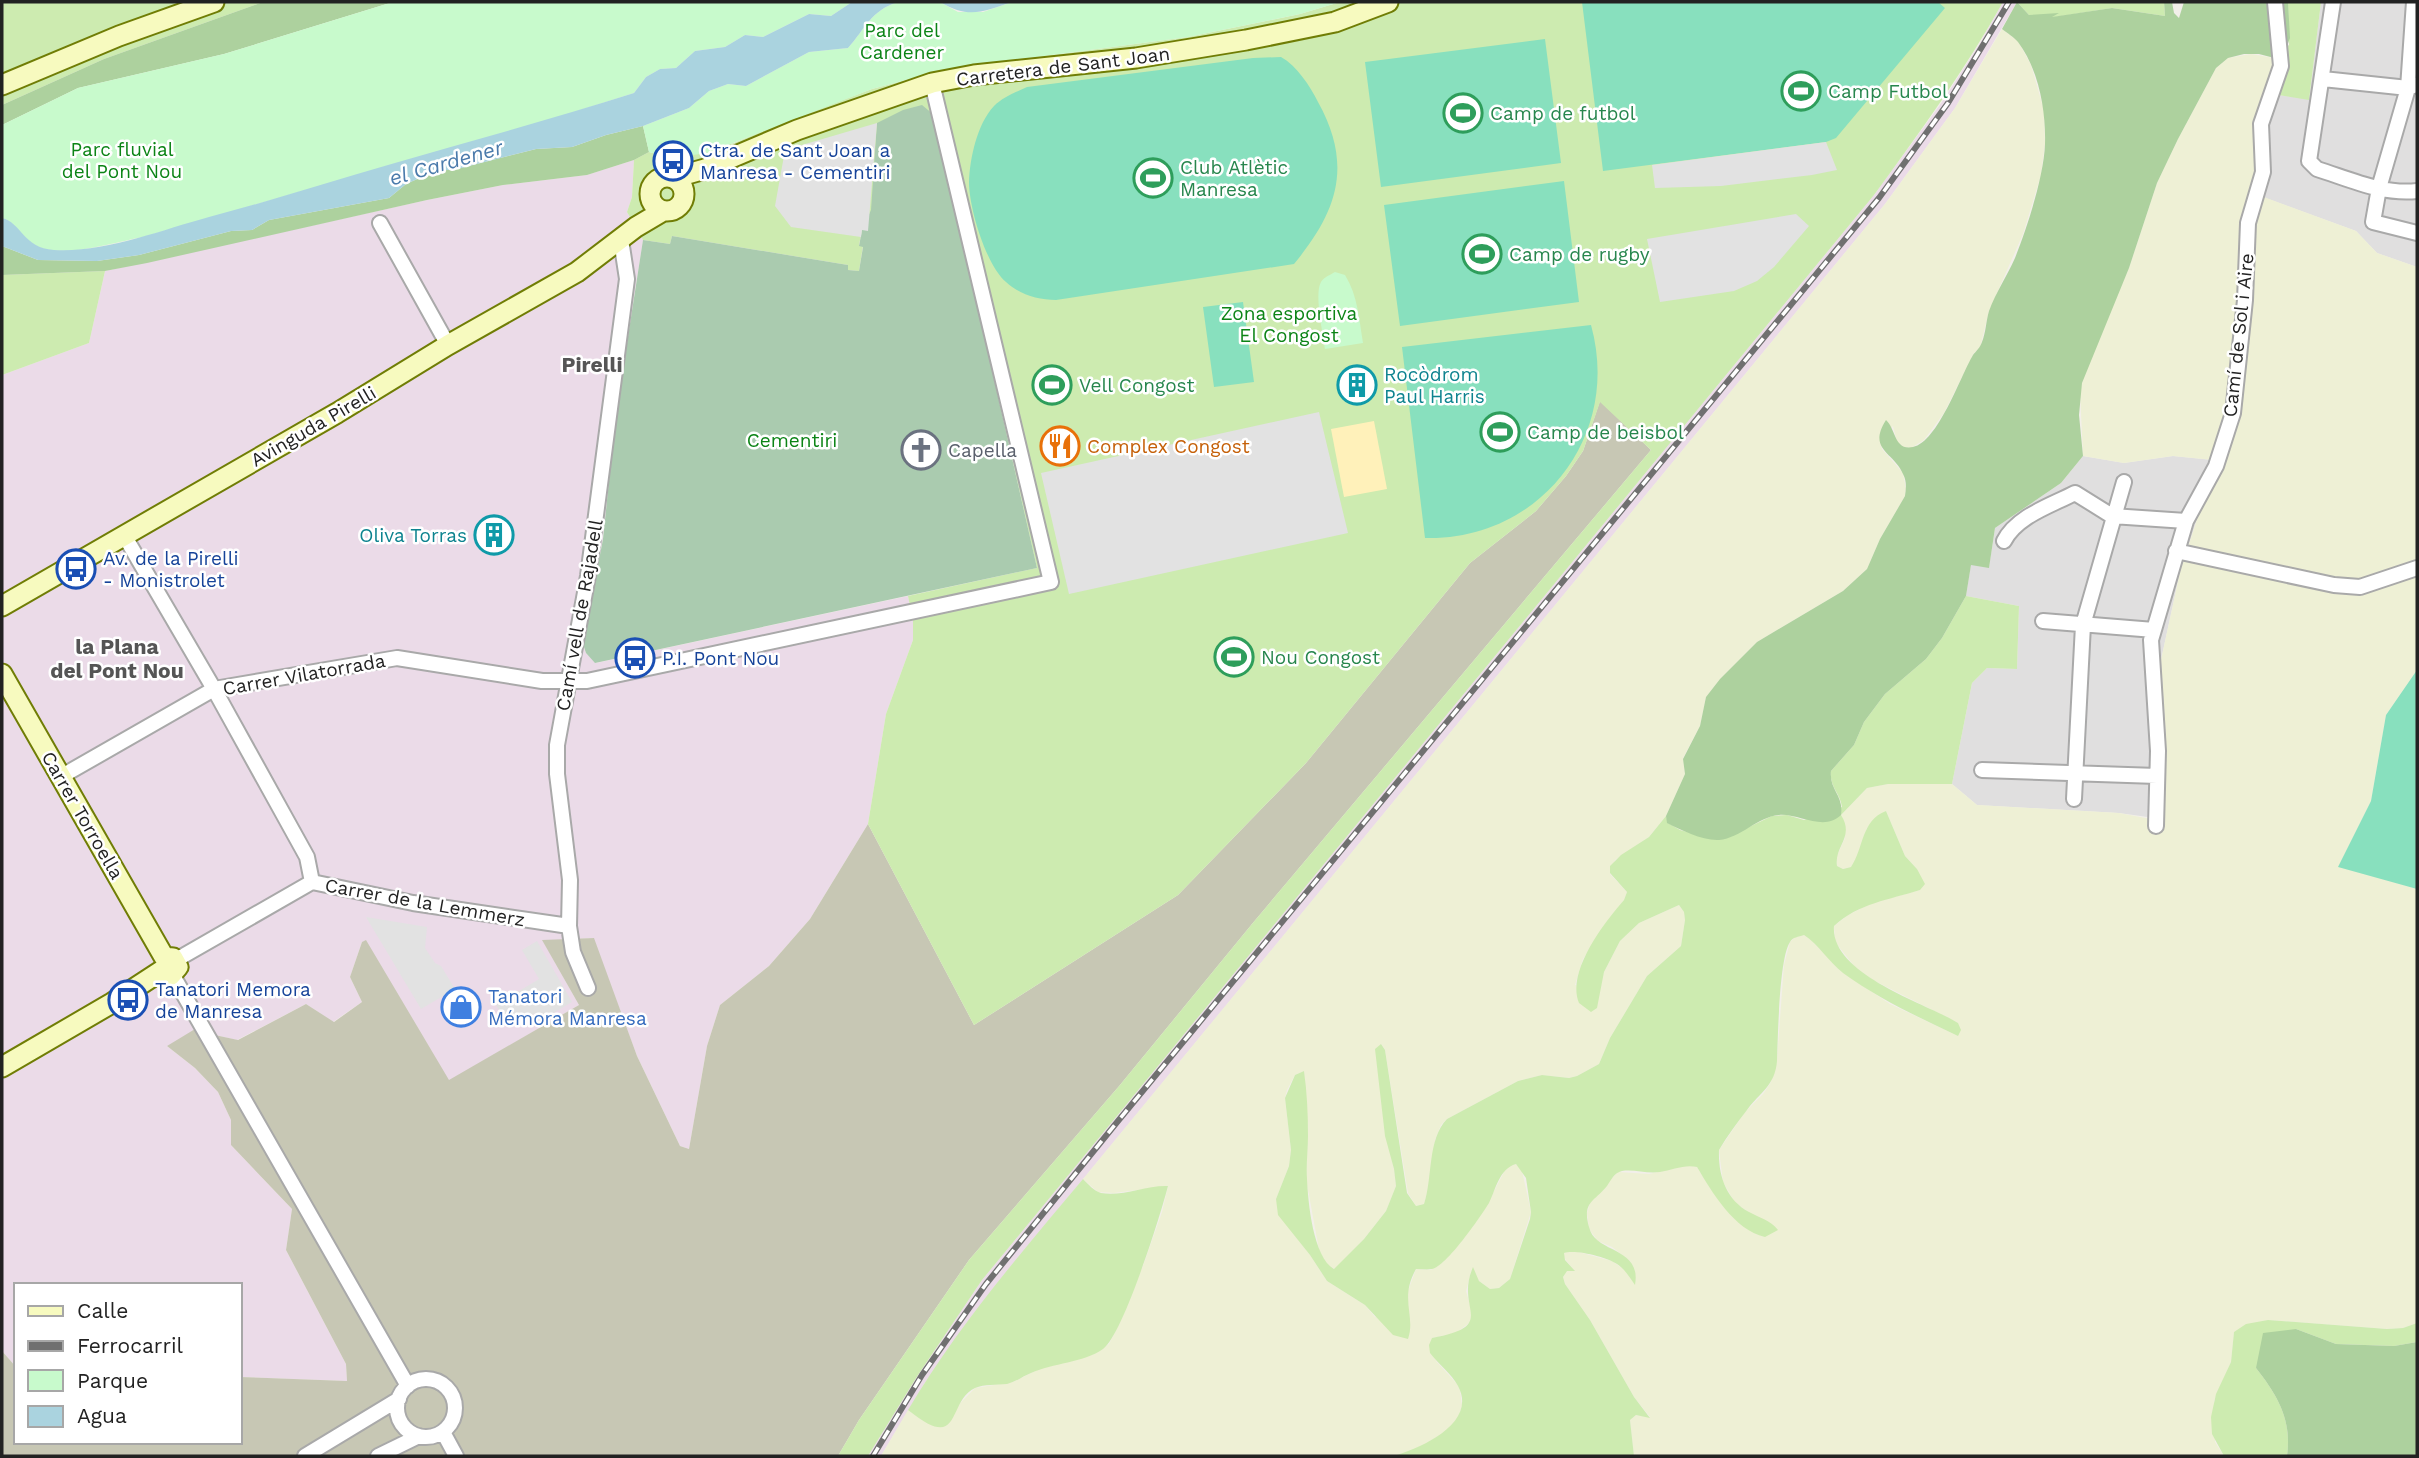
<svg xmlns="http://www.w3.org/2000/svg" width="2419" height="1458" font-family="'Work Sans',sans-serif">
	<rect width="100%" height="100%" fill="#f2efe9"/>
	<path fill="#e0dfdf" d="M2321,2h96v265l-40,-14 -21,-22 -104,-38 3,-67 23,-31 31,4z
		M2083,456l41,7 49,-7 50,5 -23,49 -20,62 -19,88 5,77 -4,82 -43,-6 -142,-8 -25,-21 20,-101 15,-15 30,1 2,-63 -53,-10 5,-32 18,3 6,-39 66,-45z"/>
	<path fill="#ebdbe8" d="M2003,2h14l-62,106 -70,96 -893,1086 -66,91 -45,75h-13l50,-81 64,-95 892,-1085 68,-93 38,-59z
		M634,160l-2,37 -5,15 16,28 -27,174 -13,125 -20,104 3,10 10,10 312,-67 5,25v19l-27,74 -18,110 -58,95 -41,47 -49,39 -13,41 -18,103 -9,-3 -43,-90 -44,-118 -50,3 36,64 -130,76 -83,-140 -4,1 -12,35 12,25 -29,20 -27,-18 -69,36 -27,-6 -43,12 28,22 23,24 13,28v25l61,64 -6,41 60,114 1,17 -107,-4v-92h-224v82l-14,-16v-976l87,-32 16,-72 322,-71 76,-15 84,-10z"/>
	<path fill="#c7c7b4" d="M1600,401l51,49 -399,474 -132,161 -151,175 -110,160 -21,36h-836v-105l14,16v75h224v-65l107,4 -1,-17 -60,-114 6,-41 -61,-64v-25l-13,-28 -23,-24 -28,-22 33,-20 10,8 28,6 68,-36 28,18 28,-20 -12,-25 12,-35 4,-2 83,140 130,-75 -37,-65 52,-2 43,118 43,90 9,3 18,-103 13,-41 49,-39 41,-47 58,-95 106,201 204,-130 128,-132 164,-200 66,-52 30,-35 17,-25z"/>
	<path fill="#eef0d5" d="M2002,29l16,12 13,24 13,45 1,33 -4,32 -18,59 -34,77 -9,37 -6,5 -30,60 -20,27 -13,8 -8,-1 -6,-5 -4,-16 -13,16 2,7 21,24 3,16 -1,7 -25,43 -13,30 -24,22 -86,51 -37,37 -14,18 -6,29 -17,32 2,16 -19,42 -17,21 -34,23 -5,14 17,18 -3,8 -41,59 -8,26 24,5 5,-18 16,-31 19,-18 40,-18 5,7 1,8 -4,26 -34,30 -37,62 -11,26 -22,12 -8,2 -27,-3 -24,6 -71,38 -6,6 -6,15 -5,42 -6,22 -8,2 -8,-13 -23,-143 -4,-6 3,83 10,42 2,17 -10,25 -22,28 -29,30 -8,-4 -8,-15 -10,-55 -3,-15 2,-46 -4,-63 -9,4 -8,15 -2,8 6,52 -2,16 -13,33 9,23 25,33 17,26 38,24 10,12 32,-9 1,-17 8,-22 15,1 13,-9 40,-51 20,-38 5,-6 7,-2 6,7 9,41 -21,67 -11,9 -9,1 -11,-8 -7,-13 -6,23 7,24 -4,8 -13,10 -24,5 4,23 21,23 3,6 2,16 -5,15 -12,11 -30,18 -21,6h-513l27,-46 14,10 16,6 37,-38 38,-6 26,-13 55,-15 15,-10 14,-28 21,-53 18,-51 6,-26 -54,7 -16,-1 -15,-13 802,-975 70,-96z
		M2251,54l23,4 -15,112 -6,23 103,38 21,22 40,14v403l-31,45 -15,86 -32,65 78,23v434l-14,5 -16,1 -119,-9 -34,12 -3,30 -17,39 1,41 9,14h-590l-4,-36 6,-5 14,2 -16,-20 -44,-77 -25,-36 -2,-7 4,-7h7l-9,-11 -2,-6 8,-3 41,11 13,9 10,14 -1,-15 -4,-8 -18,-14 -14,-6 -9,-12 -2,-16 4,-14 27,-27 31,2 40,-9 8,2 13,21 16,21 32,26 -8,-22 -15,-10 -12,-21 -4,-32 26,-38 18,-18 8,-12 6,-23 7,-94 6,-23 5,-5 9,-2 7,5 30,31 49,33 68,32v-13l-85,-43 -18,-13 -20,-25 -1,-16 14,-11 24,-12 48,-13 -3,-21 -12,-13 -19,-45 -19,17 -11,32 -5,7 -8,2 -6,-3 -1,-8 9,-20 -4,-23 26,-27 21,-4 28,-1 36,1 25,21 142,8 32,6h11l4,-82 -5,-77 19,-88 20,-62 23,-49 -50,-5 -49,7 -41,-7 -3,-65 6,-23 43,-100 28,-85 21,-44 38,-71 12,-10z"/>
	<path fill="#cdebb0" d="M2,2h261l-159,57 -102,46z
		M1340,2h663c-38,68 -83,130 -129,193l-892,1085 -64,95 -50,81h-30l21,-36 110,-160 151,-175 132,-161 399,-474 -51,-48 -17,49 -17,25 -30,35 -66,52 -164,200 -128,132 -204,130 -106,-201 18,-110 27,-74v-19l-5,-25 129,-28 -64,-281 -111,-57 -3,15 4,1 -4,25 -12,-1 1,-5 -176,-29 -2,8 -27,-4 -16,-28 5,-15 2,-37 15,-8 22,6 63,-15 50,-21 88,-33 75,-20 241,-32 112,-23z
		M2017,2h147l1,14 -53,-8 -63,10 -20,-3z
		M2288,2h33l-12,98 -31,-5 -9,-10 5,-27 15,-13z
		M105,271l-16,72 -87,32v-100z
		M1966,596l53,10 -2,63 -30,-1 -15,15 -20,101h-64l-21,4 -26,27c14,22 -7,31 -4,51l6,3 8,-2c13,-19 10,-47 35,-56l19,45 12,13 8,15 -5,6c-31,10 -61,13 -86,36 -4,46 84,75 117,93l7,4 3,7 -3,6c-40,-19 -79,-37 -115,-63 -14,-11 -24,-28 -39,-38 -6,2 -11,2 -14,7 -11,16 -12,96 -13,119 -2,25 -17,31 -30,49 -10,13 -20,26 -28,40 -1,25 7,50 30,62 11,6 21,8 29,18l-13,7c-31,-7 -53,-45 -68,-70 -12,-3 -25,3 -37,5 -13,2 -26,-3 -38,-1 -8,2 -11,9 -15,15 -13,16 -25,16 -18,41 6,27 53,19 46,58 -5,-7 -10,-16 -18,-21 -10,-7 -42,-15 -53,-11l1,7 10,11h-8l-4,6 2,7 25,36 44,77 16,21 -14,-3 -6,5 4,36h-240c27,-8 84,-33 64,-70 -6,-12 -19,-21 -28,-33l-1,-8 3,-7c68,-13 22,-28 41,-71l6,14 11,8 9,-1 11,-9 20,-60 1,-7 -5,-34 -10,-14c-17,5 -20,25 -27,39 -8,13 -43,64 -57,66 -5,1 -11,0 -16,0 -17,30 0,47 -8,70l-15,-4 -28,-30 -38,-24 -17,-26 -32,-40 -2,-16 13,-33 2,-16 -6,-52 10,-23 9,-4c3,21 4,43 4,65 0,14 -2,29 -1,43 1,23 6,78 27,90l30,-30 22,-28 10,-25 -2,-17 -9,-33 -10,-87 6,-5 4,6 22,143 9,13 8,-2c9,-27 3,-64 23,-85l71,-38 24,-6 27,3 8,-2 22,-12 11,-26 37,-62 34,-30 4,-26 -1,-8 -5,-7 -40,18 -19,18 -16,31 -7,36 -6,4 -12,-9c-13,-31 25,-80 45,-103l3,-8 -17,-19v-7l11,-11 28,-18 17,-21 2,7 12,7 32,9 16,-2 44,-21 15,-1 17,5 38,-13c-2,-14 -13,-21 -11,-36l23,-26 10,-23 21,-28 41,-35 16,-21z
		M1083,1179c5,5 11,12 18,14 21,4 45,-8 67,-7 -7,28 -45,149 -65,163 -20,14 -50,14 -72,24 -8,3 -15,9 -24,11 -11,1 -22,0 -32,4 -29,14 -12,66 -67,22 49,-83 113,-157 175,-231z
		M2268,1320l119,9 16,-1 14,-5v19l-23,4 -58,-2 -40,-15 -40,39c22,28 36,52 31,88h-63l-12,-22 -1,-17 5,-23 15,-32 3,-30 12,-8z"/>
	<path fill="#add19e" d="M263,2h130l-169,52 -146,34 -76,37v-20l102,-46z
		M2017,2l12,13 30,-2 -7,4 60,-9 53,8 -1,-14h8l2,11 5,5 5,-16h104l2,36 -8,22 -23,-6h-15l-16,4 -12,10 -38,71 -21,44 -28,85 -47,115 -3,32 4,41 -22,27 -66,45 -6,40 -18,-3 -5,31 -24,42 -16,21 -41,35 -21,28 -10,23 -23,26c-2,19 13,24 10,44 -17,17 -43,-2 -62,0 -22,2 -38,23 -60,25 -16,1 -38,-10 -52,-17l-1,-7 19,-42 -2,-15 17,-33 6,-29 14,-18 37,-37 86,-51 24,-22 13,-30 25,-43c1,-7 2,-15 -2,-22 -9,-22 -36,-24 -17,-54 10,9 8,31 27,27 25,-5 47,-70 60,-92 3,-4 7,-7 9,-13 4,-10 4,-21 7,-31 7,-19 18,-35 26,-53 12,-30 29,-82 30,-114 1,-33 -6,-74 -27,-102 -4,-5 -11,-9 -16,-13z
		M643,126l6,26 -15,8 -47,15 -84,10 -76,15 -280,63 -42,8 -103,4v-29l36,14 59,1 42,-6 92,-24 21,-1 17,-10 120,-22 17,-14 27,-12 28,-4 75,-19 36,-2 34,-12z
		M2296,1329l40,15 58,2 23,-4v114h-130c5,-36 -9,-60 -31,-88l7,-35z"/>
	<path fill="#fff1ba" d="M1374,421l13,68 -43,8 -13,-68z"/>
	<path fill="#aacbaf" d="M922,105l12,10 103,453 -442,95 -9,-10 -3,-9 20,-105 13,-125 27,-174 27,4 2,-8 176,29v5l11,1 4,-24 -4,-1 3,-16 9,-20 6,-87 26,-13z"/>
	<path fill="#c8facc" d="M393,2h459l-21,14 -22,-2 -46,23 -18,-2 -20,12 -30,4 -19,17 -16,1 -14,8 -12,16 -85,27 -406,117c-28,5 -83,23 -108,8 -13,-7 -20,-24 -33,-27v-93l76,-37 146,-34z
		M898,2h42l18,10h25l29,-10h328l-40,12 -112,23 -241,32 -75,20 -165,64 -36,5 -22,-6 -6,-26 46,-18 20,-17 19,-7 18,2 63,-34 39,-4c18,-20 22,-37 50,-46z
		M1335,272l10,3c13,21 14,44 18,68l-38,6c-2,-16 -11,-55 -4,-67 3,-5 9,-7 14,-10z"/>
	<path fill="#88e0be" d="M1582,2h356l7,6 -109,130 -10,4 -223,29z
		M1545,39l16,124 -180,24 -16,-125z
		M1281,57c16,9 29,29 37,45 35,63 20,109 -24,162l-238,36c-18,0 -36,-5 -50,-18 -20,-17 -37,-74 -37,-100 1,-24 8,-58 25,-76 9,-9 22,-14 33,-19l226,-29z
		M1564,181l15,121 -179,24 -16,-121z
		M1243,302l11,80 -40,5 -11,-80z
		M1591,325c31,111 -51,216 -166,213l-23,-191z
		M2417,670v219l-79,-22 33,-66 15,-86z"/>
	<path fill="#e2e2e2" d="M877,123l-9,108 -6,-1 -1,7 -70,-10 -16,-21 10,-56z
		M1826,142l11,28 -25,5 -91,11 -66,2 -3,-23z
		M1796,214l13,12 -35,41 -17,14 -23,10 -74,11 -13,-63z
		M1319,412l29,121 -279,61 -28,-121z
		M366,917l61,10 -2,21 10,15 6,3 14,23 -34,20z
		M537,941l35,61 -32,19 -4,-8 -26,15 -14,-23 43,-26 -17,-29z"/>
	<path fill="#aad3df" d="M852,2h46c-28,9 -32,26 -50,46l-39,4 -63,34 -18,-2 -19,7 -20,17 -46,18 -37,9 -34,12 -36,2 -75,19 -28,4 -27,12 -17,14 -120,22 -17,10 -21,1 -92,24 -42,6 -59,-1 -36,-14v-28c19,4 21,30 52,32 50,3 107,-20 155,-33 61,-16 120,-35 179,-52 82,-24 165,-46 246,-72l12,-16 14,-8 16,-1 19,-17 30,-4 20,-12 18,2 46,-23 22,2z
		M940,2h72c-30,10 -43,17 -72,0z"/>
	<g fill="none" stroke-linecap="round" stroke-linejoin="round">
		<g stroke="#a9a9a9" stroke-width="18">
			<path id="street" d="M2333,2l-24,159 8,8c32,10 66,26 100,22
				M2414,2l-6,86 -29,100 -6,34 44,11
				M2323,79l85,9 8,-3
				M380,223l68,122
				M124,535l90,154 93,168 5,25
				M2004,541c13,-25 46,-35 71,-48l37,23 74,5
				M2176,551l158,34 26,2 57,-19
				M2043,621l111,9
				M1982,770l175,6
				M62,776l152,-87 183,-31 145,23h45l464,-99 -119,-499
				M2074,799l9,-174 41,-143
				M2156,826l2,-75 -7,-111 35,-119 30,-55 17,-53 12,-113 3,-77 15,-51 -2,-48 20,-58 -6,-64
				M176,960l136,-78 101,21 156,23
				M172,974l236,412
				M588,988l-15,-36 -4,-26 1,-46 -13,-106v-29l31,-169 39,-297 -6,-39
				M397 1408a29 29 0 1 1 58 0a29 29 0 1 1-58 0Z
				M443,1432l13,24
				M305,1456l94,-57
				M378,1456l41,-20"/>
		</g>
		<g stroke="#707d05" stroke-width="23">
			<path id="secondary" d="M2,85l117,-49 95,-34
				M650 194a17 17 0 1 1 34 0a17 17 0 1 1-34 0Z
				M673,178l32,-9 92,-39 135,-47 42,-8 162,-17 110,-18 89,-18 53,-20
				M2,606l335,-193 111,-68 129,-73 59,-45 27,-16
				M2,674l162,283
				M161,971l10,4 7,-8 -5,-9 -9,-1
				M2,1067l110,-64 49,-32"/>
		</g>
		<use href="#street" stroke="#fff" stroke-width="14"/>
		<use href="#secondary" stroke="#f7fabf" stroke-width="19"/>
		<g stroke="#707070" stroke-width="6">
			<path id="rail" d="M873,1456l49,-81 64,-91 132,-163 761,-923 69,-95 61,-101"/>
		</g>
		<use href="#rail" stroke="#fff" stroke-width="3.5" stroke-dasharray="10" stroke-linecap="butt"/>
	</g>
	<defs>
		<g id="stadium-ring" transform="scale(2.0125)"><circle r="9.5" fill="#fff" stroke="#2e9e5b" stroke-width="1.5"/><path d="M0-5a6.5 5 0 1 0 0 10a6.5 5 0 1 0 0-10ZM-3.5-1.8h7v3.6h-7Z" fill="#2e9e5b"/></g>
		<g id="bus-ring" transform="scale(2.0125)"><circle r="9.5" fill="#fff" stroke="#1a4fb4" stroke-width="1.5"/><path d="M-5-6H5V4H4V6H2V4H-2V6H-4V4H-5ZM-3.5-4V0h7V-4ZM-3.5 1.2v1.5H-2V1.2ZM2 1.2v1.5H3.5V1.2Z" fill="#1a4fb4"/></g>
		<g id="building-ring" transform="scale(2.0125)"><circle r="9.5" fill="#fff" stroke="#0f9aa8" stroke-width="1.5"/><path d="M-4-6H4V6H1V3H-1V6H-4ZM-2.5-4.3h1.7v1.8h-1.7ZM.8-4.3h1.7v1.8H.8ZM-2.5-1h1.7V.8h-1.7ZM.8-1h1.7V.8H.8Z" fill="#0f9aa8"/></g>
		<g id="restaurant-ring" transform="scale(2.0125)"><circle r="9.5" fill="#fff" stroke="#e8710a" stroke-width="1.5"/><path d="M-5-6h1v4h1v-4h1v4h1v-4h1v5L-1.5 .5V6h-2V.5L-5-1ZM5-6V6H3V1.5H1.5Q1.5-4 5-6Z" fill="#e8710a"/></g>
		<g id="church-ring" transform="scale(2.0125)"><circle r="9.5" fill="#fff" stroke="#6b7280" stroke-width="1.5"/><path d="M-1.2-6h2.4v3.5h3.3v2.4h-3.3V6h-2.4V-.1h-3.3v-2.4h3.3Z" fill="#6b7280"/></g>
		<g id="shop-ring" transform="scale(2.0125)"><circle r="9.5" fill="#fff" stroke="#3f7fe0" stroke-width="1.5"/><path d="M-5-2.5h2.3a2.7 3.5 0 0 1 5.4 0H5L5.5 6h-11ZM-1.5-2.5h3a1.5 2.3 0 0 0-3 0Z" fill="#3f7fe0"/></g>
	</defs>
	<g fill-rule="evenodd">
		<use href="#stadium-ring" x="1801" y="91"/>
		<use href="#stadium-ring" x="1463" y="113"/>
		<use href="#bus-ring" x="673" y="161"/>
		<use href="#stadium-ring" x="1153" y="178"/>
		<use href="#stadium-ring" x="1482" y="254"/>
		<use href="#stadium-ring" x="1052" y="385"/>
		<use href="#building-ring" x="1357" y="385"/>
		<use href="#stadium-ring" x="1500" y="432"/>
		<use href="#restaurant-ring" x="1060" y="446"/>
		<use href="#church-ring" x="921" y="450"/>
		<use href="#building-ring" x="494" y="535"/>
		<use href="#bus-ring" x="76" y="569"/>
		<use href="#stadium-ring" x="1234" y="657"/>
		<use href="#bus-ring" x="635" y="658"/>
		<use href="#bus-ring" x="128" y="1000"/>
		<use href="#shop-ring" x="461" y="1007"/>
	</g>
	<g text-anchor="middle" stroke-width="5" stroke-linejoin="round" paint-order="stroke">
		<g font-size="19" fill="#0c8416" stroke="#fff">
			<text x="902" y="37">Parc del<tspan x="902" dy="22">Cardener</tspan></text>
			<text x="122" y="156">Parc fluvial<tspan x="122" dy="22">del Pont Nou</tspan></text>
			<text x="1289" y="320">Zona esportiva<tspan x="1289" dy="22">El Congost</tspan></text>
			<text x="792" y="447">Cementiri</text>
		</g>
		<g font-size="19" fill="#222" stroke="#fff">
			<text transform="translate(1063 66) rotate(-7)" y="7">Carretera de Sant Joan</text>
			<text transform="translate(2238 335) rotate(-84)" y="7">Camí de Sol i Aire</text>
			<text transform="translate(313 426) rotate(-30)" y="7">Avinguda Pirelli</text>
			<text transform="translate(579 615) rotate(-80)" y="7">Camí vell de Rajadell</text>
			<text transform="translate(304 674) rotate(-10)" y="7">Carrer Vilatorrada</text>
			<text transform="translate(83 815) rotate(60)" y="7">Carrer Torroella</text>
			<text transform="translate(425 902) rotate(10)" y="7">Carrer de la Lemmerz</text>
		</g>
		<g font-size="19" fill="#27864d" stroke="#fff" text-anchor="start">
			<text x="1828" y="98">Camp Futbol</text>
			<text x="1490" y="120">Camp de futbol</text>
			<text x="1180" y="174">Club Atlètic<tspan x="1180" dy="22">Manresa</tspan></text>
			<text x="1509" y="261">Camp de rugby</text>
			<text x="1079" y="392">Vell Congost</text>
			<text x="1527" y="439">Camp de beisbol</text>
			<text x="1261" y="664">Nou Congost</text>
		</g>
		<g font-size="19" fill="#164399" stroke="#fff" text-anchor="start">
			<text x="700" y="157">Ctra. de Sant Joan a<tspan x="700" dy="22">Manresa - Cementiri</tspan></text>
			<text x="103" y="565">Av. de la Pirelli<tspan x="103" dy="22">- Monistrolet</tspan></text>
			<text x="662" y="665">P.I. Pont Nou</text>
			<text x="155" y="996">Tanatori Memora<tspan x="155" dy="22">de Manresa</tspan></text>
		</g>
		<g font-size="19" fill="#0d838f" stroke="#fff" text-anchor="start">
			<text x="1384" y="381">Rocòdrom<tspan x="1384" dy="22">Paul Harris</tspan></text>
			<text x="467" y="542" text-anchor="end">Oliva Torras</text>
		</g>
		<g font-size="19" fill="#c56008" stroke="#fff" text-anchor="start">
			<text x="1087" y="453">Complex Congost</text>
		</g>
		<g font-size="19" fill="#5b616d" stroke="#fff" text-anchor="start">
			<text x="948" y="457">Capella</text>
		</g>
		<g font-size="19" fill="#366cbe" stroke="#fff" text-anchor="start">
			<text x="488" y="1003">Tanatori<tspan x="488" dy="22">Mémora Manresa</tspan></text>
		</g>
		<g font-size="21" font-style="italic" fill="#4a7aab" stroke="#fff">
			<text transform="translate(446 163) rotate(-16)" y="7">el Cardener</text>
		</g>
		<g font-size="21" font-weight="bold" fill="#555" stroke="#fff">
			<text x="592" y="372">Pirelli</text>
			<text x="117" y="654">la Plana<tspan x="117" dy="24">del Pont Nou</tspan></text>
		</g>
	</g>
	<rect width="2419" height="1458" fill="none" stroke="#222222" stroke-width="7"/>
	<rect x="14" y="1283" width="228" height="161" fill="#ffffff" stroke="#a7a7a7" stroke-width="2"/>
	<rect x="28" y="1306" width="35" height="10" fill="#f7fabf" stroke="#a7a7a7" stroke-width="2"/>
	<text x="77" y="1318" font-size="21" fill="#222222">Calle</text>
	<rect x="28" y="1341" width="35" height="10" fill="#707070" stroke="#a7a7a7" stroke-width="2"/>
	<text x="77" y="1353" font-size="21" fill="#222222">Ferrocarril</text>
	<rect x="28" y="1370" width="35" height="21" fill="#c8facc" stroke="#a7a7a7" stroke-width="2"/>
	<text x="77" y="1388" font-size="21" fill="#222222">Parque</text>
	<rect x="28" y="1406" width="35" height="21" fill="#aad3df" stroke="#a7a7a7" stroke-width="2"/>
	<text x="77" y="1423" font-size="21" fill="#222222">Agua</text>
</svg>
